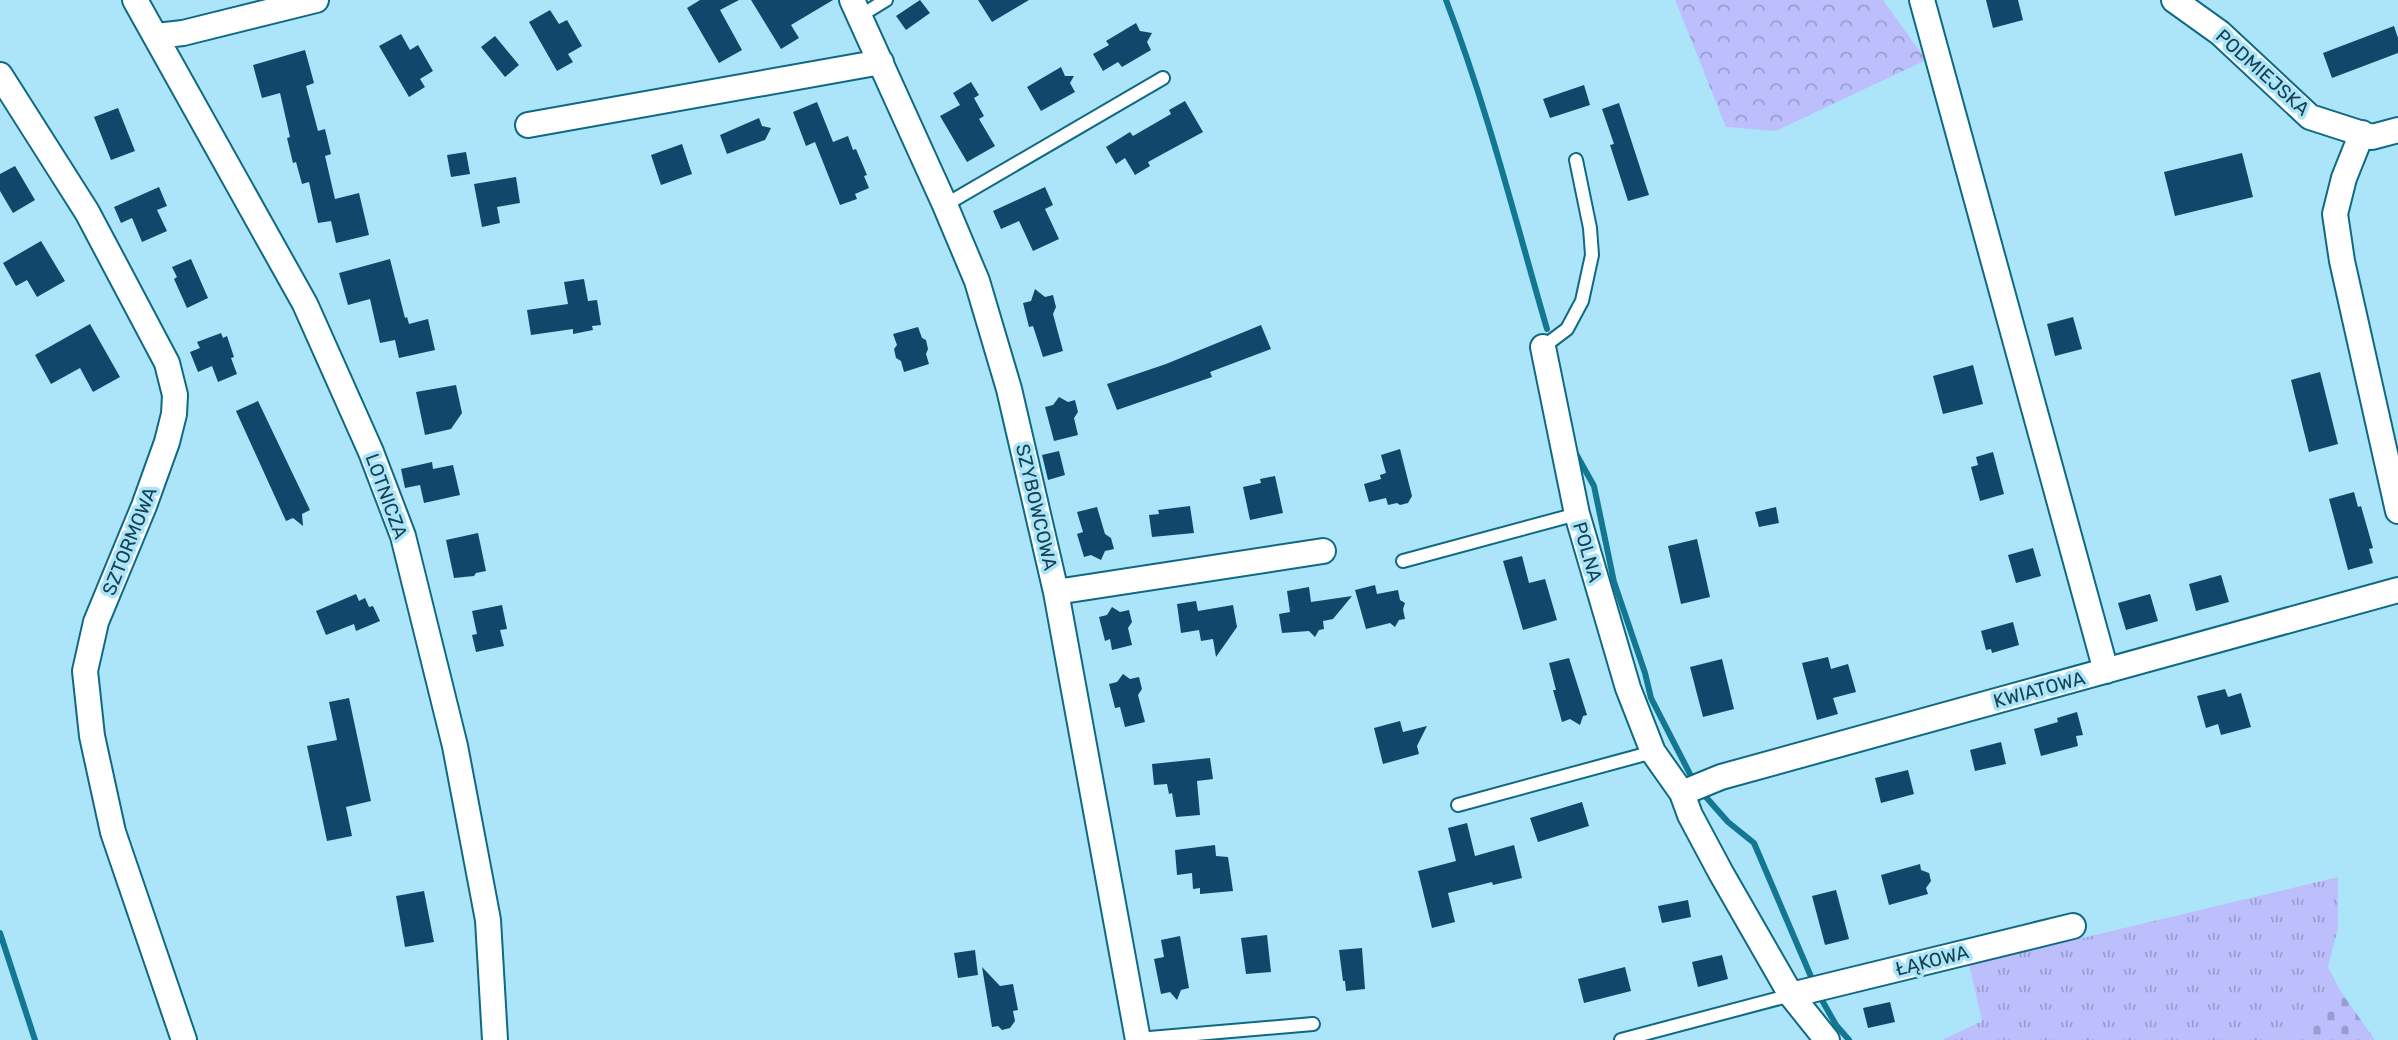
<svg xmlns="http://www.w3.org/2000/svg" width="2398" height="1040" font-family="Rubik,sans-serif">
	<defs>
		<pattern id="grass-tufts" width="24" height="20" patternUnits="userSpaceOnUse" patternTransform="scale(1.75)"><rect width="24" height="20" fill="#bdbffd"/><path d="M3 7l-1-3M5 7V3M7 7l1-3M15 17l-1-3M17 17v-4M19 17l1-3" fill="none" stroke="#989dcf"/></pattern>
		<pattern id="forest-crowns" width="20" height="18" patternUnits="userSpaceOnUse" patternTransform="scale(1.75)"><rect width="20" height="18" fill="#bdbffd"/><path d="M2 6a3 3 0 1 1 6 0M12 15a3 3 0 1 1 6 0" fill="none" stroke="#989dcf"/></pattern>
		<pattern id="cemetery-stones" width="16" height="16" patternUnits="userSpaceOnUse" patternTransform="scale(1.75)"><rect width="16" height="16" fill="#bdbffd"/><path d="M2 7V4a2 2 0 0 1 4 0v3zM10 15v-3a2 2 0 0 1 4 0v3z" fill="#989dcf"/></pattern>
	</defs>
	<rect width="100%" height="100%" fill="#ace5fa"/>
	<path fill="url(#grass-tufts)" d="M2338,877v51l-10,39 13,25 -56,48h-343l40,-19 -13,-56z"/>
	<path fill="url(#forest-crowns)" d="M1675,0h208l43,60 -150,71 -50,-4z"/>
	<path fill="url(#cemetery-stones)" d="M2341,992l34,48h-90z"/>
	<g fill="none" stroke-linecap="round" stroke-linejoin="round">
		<path stroke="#147792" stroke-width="6" d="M1446,0c41,107 69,219 101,329
			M1575,452l19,34 20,96 31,91 6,25 40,78
			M1705,796l23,26 26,21 58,136
			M0,933l35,107
			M1823,1002l13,23 13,15"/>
	</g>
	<path fill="#11476a" d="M700,0h39l-19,10 22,40 -23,13 -32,-55z
		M751,0h82l-42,25 8,13 -18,11z
		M920,0l10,13 -24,17 -10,-14z
		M978,0h51l-37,22z
		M1986,0h32l5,20 -30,8z
		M550,10l9,14 8,-4 15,26 -14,8 5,8 -16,9 -28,-49z
		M1136,23l4,8 12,2 -5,9 4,8 -29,17 -4,-5 -15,9 -10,-17 16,-9 -3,-4z
		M2394,26l4,12v15l-66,25 -9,-25z
		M401,34l9,16 8,-5 15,26 -13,8 5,8 -16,10 -30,-51z
		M495,36l24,29 -14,12 -24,-30z
		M305,50l9,33 -8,3 12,45 7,-2 6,25 -6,2 10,43 24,-6 10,42 -33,8 -5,-22 -13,2 -9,-41 -7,2 -6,-22 -3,1 -6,-25 3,-1 -10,-44 -18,5 -9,-33z
		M1061,67l4,9h9l-4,7 5,9 -34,19 -14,-24z
		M971,82l8,13 -5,3 10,18 -5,3 16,27 -28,16 -27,-46 20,-11 -7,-12z
		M1584,85l6,20 -40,13 -7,-19z
		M1185,101l18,31 -55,30 2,4 -15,9 -10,-17 -9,6 -10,-17 24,-15 3,4 38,-22 -2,-4z
		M817,102l16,40 15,-6 5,14 3,-1 11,26 -3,1 5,12 -14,6 2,5 -17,6 -25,-63 -9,4 -13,-34z
		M1619,103l30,92 -21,6 -18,-56 4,-1 -12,-35z
		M118,108l17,43 -24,9 -17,-43z
		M759,118l3,8 9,2 -6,12 -38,14 -7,-19z
		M682,144l10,30 -31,11 -10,-30z
		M466,152l4,22 -19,3 -4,-22z
		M2242,153l11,44 -78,19 -11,-44z
		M15,166l20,34 -22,13 -13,-22v-17z
		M516,177l4,26 -23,4 3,16 -18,4 -8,-43z
		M159,187l8,19 -10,4 10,21 -25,11 -10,-24 -11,5 -7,-16z
		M1045,187l8,18 -8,4 14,30 -26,12 -14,-30 -18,8 -8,-18z
		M41,241l24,40 -28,16 -10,-17 -11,6 -13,-23z
		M191,259l17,39 -21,10 -13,-29 3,-2 -5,-10z
		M390,259l15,59 2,-1 2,7 19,-5 7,31 -36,8 -4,-18 -15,3 -10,-44 -22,6 -9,-32z
		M584,279l4,22 9,-1 4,25 -9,1 1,4 -20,4v-5l-42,6 -4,-25 41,-6 -4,-22z
		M1035,289l10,8 8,-2 3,12 -3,7 10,37 -20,6 -10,-31 -4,1 -6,-24 8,-2z
		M2073,317l9,32 -27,7 -8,-32z
		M90,324l30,53 -27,15 -13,-24 -29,16 -16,-29z
		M1261,325l10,24 -61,23 2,5 -95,33 -10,-26 59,-20z
		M918,327l4,11 4,2 2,9 -2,5 3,10 -25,8 -3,-11 -5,-3 -2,-9 3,-4 -4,-11z
		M221,333l2,5 4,-2 7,21 -3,1 6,16 -19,8 -6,-16 -14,6 -8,-20 10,-4 -3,-6z
		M1973,365l10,39 -40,10 -10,-38z
		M2320,372l18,72 -29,8 -18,-72z
		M456,385l6,28 -11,16 -26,6 -9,-43z
		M1059,397l9,5 7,-2 3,12 -4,6 4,17 -24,6 -9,-34 8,-2z
		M258,401l52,109 -8,4 1,12 -10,-8 -7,3 -50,-110z
		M1400,449l12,47 -4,7 -8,2 -3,-2 -9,2 -2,-7 -17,4 -5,-18 17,-5 -1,-4 6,-2 -5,-18z
		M1059,451l6,24 -17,5 -6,-25z
		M1993,452l11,42 -24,7 -9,-34 7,-2 -2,-8z
		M432,462l1,7 20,-4 7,30 -36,8 -4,-18 -15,3 -4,-19z
		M1275,476l8,37 -33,7 -7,-33 18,-4 -1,-4z
		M2354,492l4,15 3,-1 12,42 -4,1 4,14 -25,7 -19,-71z
		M1190,506l4,27 -42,4 -3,-22 10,-1 -1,-4z
		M1097,507l8,27 6,4 3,11 -9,2 -4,9 -10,-5 -7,2 -7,-23 6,-2 -6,-20z
		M1776,507l3,16 -20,4 -4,-15z
		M478,533l8,38 -10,2 -2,3 -20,2 -8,-38z
		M1697,539l13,58 -29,7 -13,-58z
		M2033,548l8,28 -25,7 -8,-28z
		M1522,556l7,27 16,-4 12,41 -34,10 -20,-69z
		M2221,575l8,27 -33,9 -7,-27z
		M1375,585l2,9 21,-4 2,10 5,3 -2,6 2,10 -6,1 -4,7 -5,-4 -24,6 -11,-39z
		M1309,587l2,15 41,-6 -19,23 -10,2 1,8 -5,1 -4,7 -6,-6 -27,2 -3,-19 11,-2 -3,-21z
		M356,594l3,7 6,-3 4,9 4,-1 7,15 -24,10 -2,-7 -28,11 -10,-24z
		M2150,594l8,27 -32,9 -8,-27z
		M1196,601l2,10 35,-6 4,22 -21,30 -3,-18 -12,2 -2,-11 -18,3 -4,-29z
		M502,605l5,24 -7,1 4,16 -28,6 -4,-17 5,-1 -5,-23z
		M1112,607l8,5 9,-2 3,12 -4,6 4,17 -20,5 -2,-11 -5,2 -6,-24 8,-2z
		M2013,622l6,23 -27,8 -1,-4 -5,1 -5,-19z
		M1828,657l3,12 17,-5 8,28 -23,6 5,16 -21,6 -15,-57z
		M1569,658l18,57 -4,1 -3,9 -10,-6 -8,3 -9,-32h3l-7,-27z
		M1722,659l12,50 -31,8 -13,-50z
		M1123,674l7,5 9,-2 3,12 -4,6 7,27 -20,5 -5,-20 -5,1 -6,-24 8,-2z
		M2225,689l3,8 13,-4 10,34 -30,8 -3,-11 -12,4 -9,-32z
		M349,698l22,103 -25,6 6,29 -25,5 -20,-95 30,-6 -8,-38z
		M2077,712l6,23 -7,1 2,10 -37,10 -7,-27 24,-7 -1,-4z
		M1400,721l3,11 24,-6 -10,20 2,8 -36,10 -9,-36z
		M2001,742l5,22 -31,7 -5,-21z
		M1210,758l3,21 -16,2 3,34 -24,2 -4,-24 -3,1 -2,-10 -13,1 -2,-21z
		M1908,770l6,24 -33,9 -6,-25z
		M1582,802l7,24 -51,16 -8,-24z
		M1467,823l8,33 39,-11 8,33 -29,7 -1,-3 -44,11 7,29 -23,6 -14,-57 38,-10 -8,-33z
		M1215,845l1,11 12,1 5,34 -33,3v-6l-7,1 -1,-16 -15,2 -2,-25z
		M1920,864l1,6 8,3 2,8 -5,7 2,6 -39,11 -8,-30z
		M1836,890l13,49 -24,6 -13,-49z
		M424,891l10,51 -29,5 -9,-51z
		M1688,900l3,17 -29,6 -4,-17z
		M1267,935l4,37 -25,2 -5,-36z
		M1180,936l9,52 -8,2 -4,10 -7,-8 -9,2 -7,-35 10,-2 -3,-17z
		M1362,948l3,41 -19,2 -1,-10h-2l-4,-31z
		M975,950l3,25 -20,3 -4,-25z
		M1722,955l6,24 -30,8 -6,-25z
		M982,967l18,19 13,-2 5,26 -5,1 2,10 -5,7 -8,2 -4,-4 -6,1z
		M1625,967l6,24 -47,12 -6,-24z
		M1890,1002l5,20 -27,6 -5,-20z"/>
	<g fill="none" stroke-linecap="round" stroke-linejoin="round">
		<g stroke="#0e6982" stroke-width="16">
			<path id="lane" d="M860,16l26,-16
				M945,205l218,-127
				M1543,347l24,-18 15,-28 10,-46 -2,-27 -14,-68
				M1403,561l174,-47
				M1458,805l195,-53
				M1138,1039l175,-15
				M1621,1040l170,-45"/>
		</g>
		<g stroke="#0e6982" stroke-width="28">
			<path id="street" d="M135,0l170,304 66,148 32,84 52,210 33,174 7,120
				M852,0l93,205 32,76 32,108 47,203 82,448
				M1922,0l184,671
				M2174,0l46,33 90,84 62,20 26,-7
				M156,36l27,-3 133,-33
				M0,75l87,137 80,151 8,32 -1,19 -7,28 -23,64 -48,116 -11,49 7,65 21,96 71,208
				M528,125l353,-63
				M2362,133l-18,45 -9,36 7,47 56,250
				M1543,347l34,167 51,174 25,64 29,41 8,22 31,58 70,122 36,45
				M1056,592l267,-41
				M1682,793l39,-16 677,-187
				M1791,995l282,-69"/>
		</g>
		<use href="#lane" stroke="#fff" stroke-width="12"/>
		<use href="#street" stroke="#fff" stroke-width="24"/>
	</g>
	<g text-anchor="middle" stroke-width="7" stroke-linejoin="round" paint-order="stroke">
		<g font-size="19" fill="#154250" stroke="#ace5fa">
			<text transform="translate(2263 72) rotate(42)" y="7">PODMIEJSKA</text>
			<text transform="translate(387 496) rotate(70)" y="7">LOTNICZA</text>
			<text transform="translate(1037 507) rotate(77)" y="7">SZYBOWCOWA</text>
			<text transform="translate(129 541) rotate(-68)" y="7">SZTORMOWA</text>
			<text transform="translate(1588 552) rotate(74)" y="7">POLNA</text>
			<text transform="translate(2039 689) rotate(-15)" y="7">KWIATOWA</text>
			<text transform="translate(1932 960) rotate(-14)" y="7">ŁĄKOWA</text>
		</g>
	</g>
</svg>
